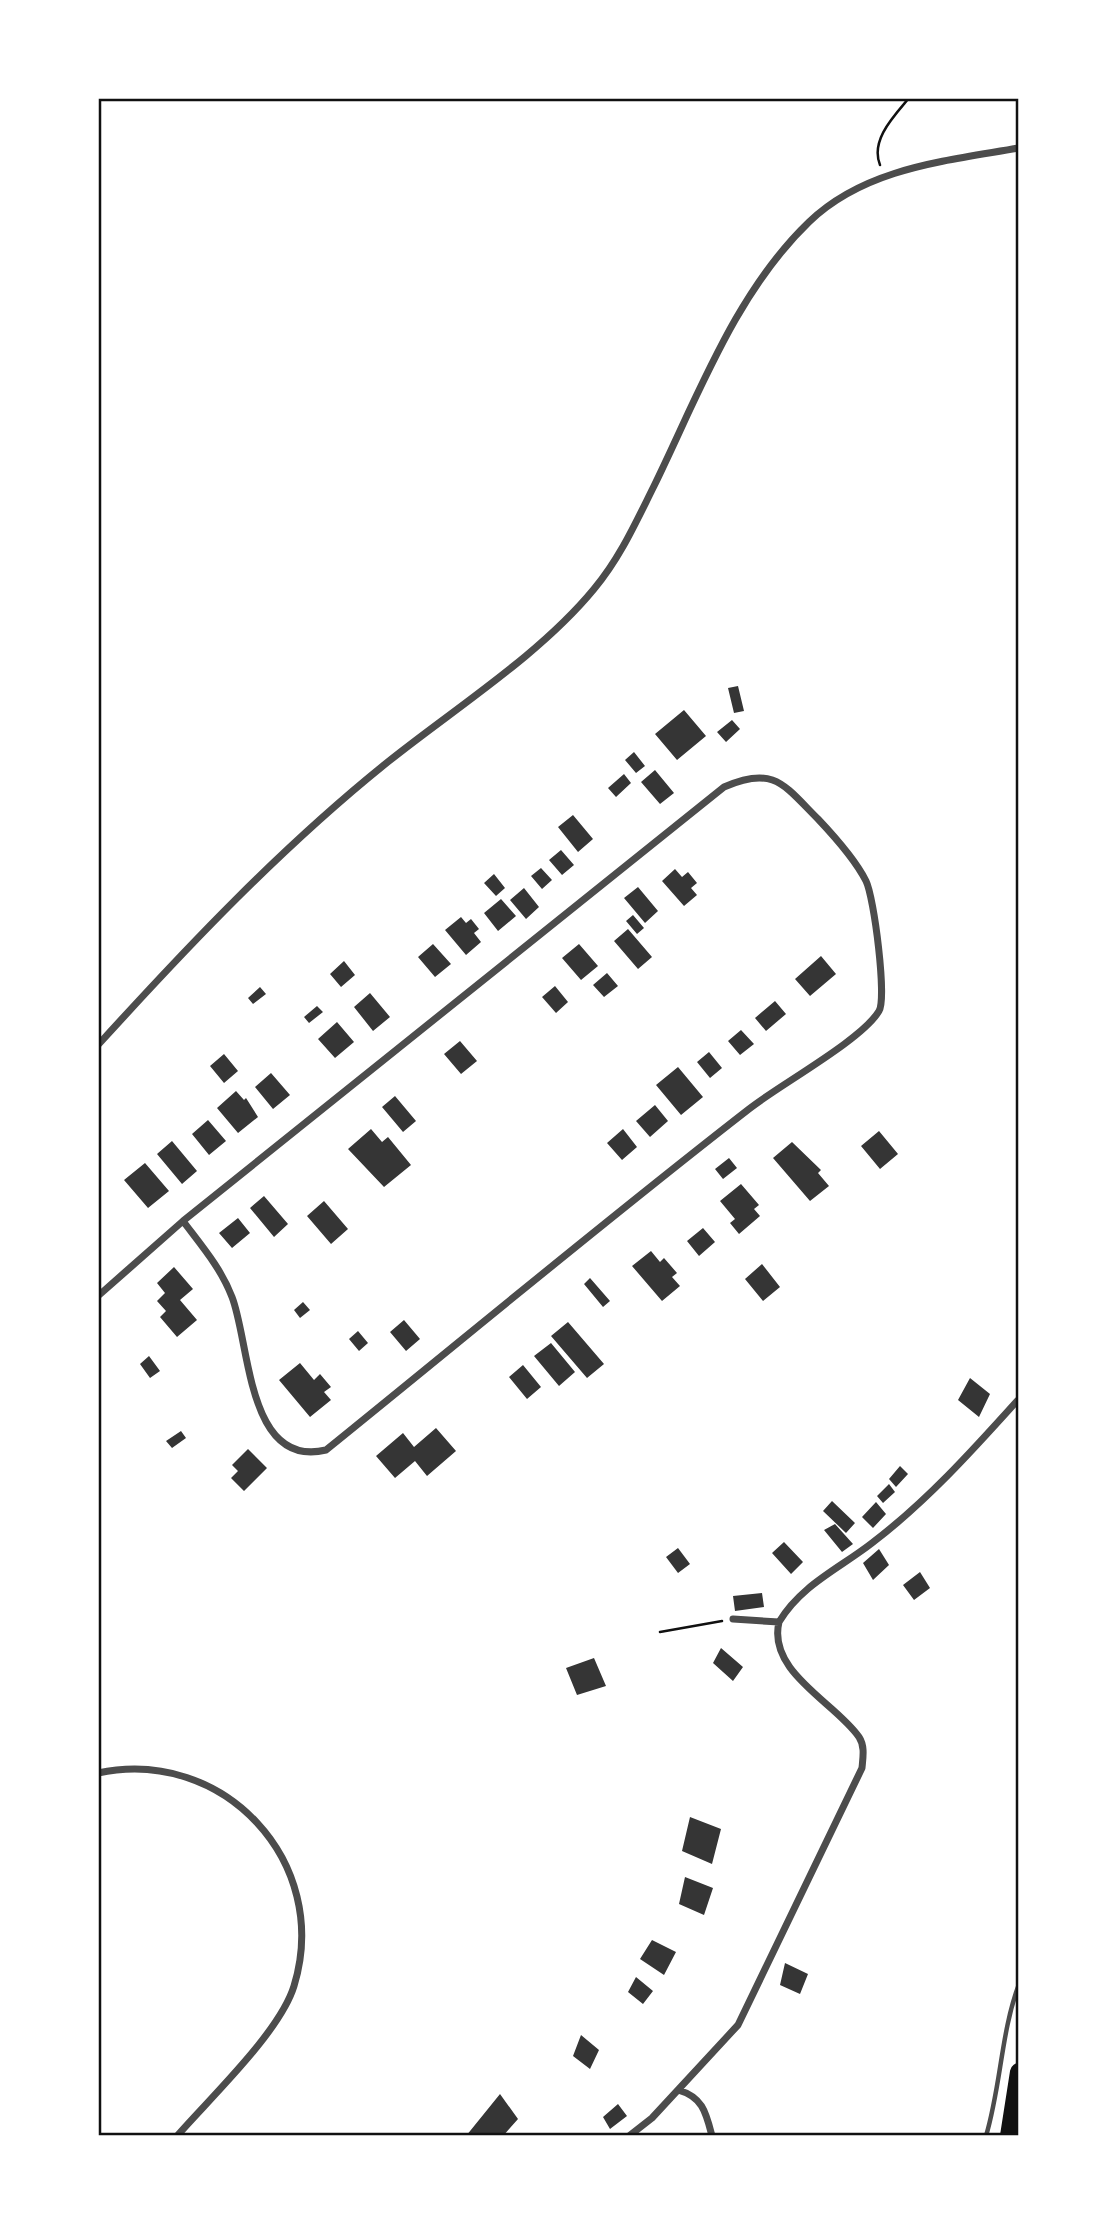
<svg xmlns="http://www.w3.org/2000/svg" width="1117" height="2234" font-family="Ubuntu,sans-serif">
	<rect width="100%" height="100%" fill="#fff"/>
	<path fill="#353535" d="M738,686l6,25 -10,2 -6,-25z
		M684,710l22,26 -29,24 -22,-26z
		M732,720l8,9 -14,13 -9,-10z
		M634,752l11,14 -9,7 -11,-13z
		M655,770l19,23 -14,11 -19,-22z
		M624,774l7,9 -15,14 -8,-9z
		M573,815l20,24 -15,13 -20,-25z
		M561,850l13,15 -12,10 -13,-15z
		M541,868l11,12 -10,9 -11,-13z
		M675,869l7,8 6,-5 9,11 -6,5 6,7 -13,11 -22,-25z
		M494,874l11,14 -9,8 -12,-13z
		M638,887l20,24 -13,12 -21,-25z
		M524,888l15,19 -13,12 -16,-19z
		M501,899l15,17 -18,15 -14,-18z
		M633,915l11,13 -7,6 -11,-13z
		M461,917l5,6 5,-4 8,10 -5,4 7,9 -15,13 -21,-25z
		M628,929l24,28 -14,12 -24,-28z
		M433,944l18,20 -16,13 -17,-20z
		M579,944l19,22 -17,14 -19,-22z
		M821,956l15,18 -26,22 -15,-17z
		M344,961l11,14 -14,12 -11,-13z
		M607,973l11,13 -14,11 -11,-12z
		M555,986l13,16 -12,11 -14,-16z
		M260,987l6,7 -13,10 -5,-6z
		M370,993l20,24 -17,14 -19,-24z
		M775,1001l11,13 -20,17 -11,-13z
		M317,1006l6,6 -14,11 -5,-6z
		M337,1022l17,20 -19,16 -17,-19z
		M741,1030l13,14 -14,11 -12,-14z
		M460,1041l17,20 -16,13 -17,-20z
		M709,1052l13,16 -12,10 -13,-16z
		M224,1054l14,17 -14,12 -14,-17z
		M678,1067l25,30 -22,18 -25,-30z
		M271,1073l19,22 -17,14 -18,-22z
		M236,1091l8,9 2,-2 12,19 -20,16 -21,-25z
		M395,1096l21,25 -13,11 -21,-25z
		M655,1105l13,16 -18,16 -14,-16z
		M208,1120l18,21 -17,14 -17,-21z
		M371,1129l11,13 6,-5 23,28 -27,22 -36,-38z
		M623,1129l14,18 -15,13 -15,-17z
		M879,1131l19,23 -18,15 -19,-23z
		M172,1141l25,30 -15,13 -25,-30z
		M792,1142l29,28 -3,3 11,13 -19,15 -37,-43z
		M729,1158l8,10 -14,11 -8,-10z
		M145,1163l24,28 -21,17 -24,-28z
		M741,1184l18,21 -5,4 6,7 -21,18 -9,-11 5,-4 -15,-18z
		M264,1196l24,28 -14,13 -24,-29z
		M324,1201l24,28 -17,15 -24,-28z
		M238,1218l12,15 -18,15 -13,-15z
		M703,1228l12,14 -16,14 -12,-15z
		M651,1251l9,11 4,-4 13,15 -5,4 8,9 -18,15 -30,-35z
		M762,1264l18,23 -17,14 -18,-22z
		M174,1267l19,22 -13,11 17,20 -20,17 -17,-20 6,-6 -9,-10 8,-8 -8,-10z
		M590,1278l20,23 -7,6 -19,-23z
		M303,1302l7,8 -10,8 -6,-8z
		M404,1320l16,19 -14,12 -16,-19z
		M568,1322l36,42 -17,14 -36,-42z
		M358,1331l10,12 -9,8 -10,-12z
		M551,1343l24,29 -16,14 -25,-30z
		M149,1356l11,15 -10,7 -10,-14z
		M300,1363l14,17 6,-6 11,13 -7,5 7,8 -21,17 -31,-37z
		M523,1365l18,22 -14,12 -18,-22z
		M970,1378l20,16 -11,23 -21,-17z
		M436,1428l20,23 -29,25 -12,-15 -20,17 -19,-22 27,-23 11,14z
		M181,1431l5,7 -14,10 -6,-7z
		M248,1449l19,19 -23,23 -13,-13 7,-7 -6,-6z
		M900,1466l8,8 -12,13 -7,-8z
		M889,1484l6,8 -12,11 -6,-7z
		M832,1501l23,22 -9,10 -23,-22z
		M876,1502l10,12 -13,14 -11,-11z
		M835,1524l18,20 -11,8 -18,-22z
		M784,1542l19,20 -12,12 -19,-21z
		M678,1548l12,16 -12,9 -12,-16z
		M879,1549l10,16 -16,15 -10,-17z
		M920,1572l10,16 -16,12 -11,-15z
		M762,1593l2,14 -29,4 -2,-15z
		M721,1648l22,19 -10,14 -20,-18z
		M594,1658l12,28 -29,9 -11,-27z
		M690,1817l31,12 -9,35 -30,-13z
		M685,1877l28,11 -9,27 -25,-11z
		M652,1940l24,12 -12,23 -24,-16z
		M785,1963l23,11 -8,20 -20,-9z
		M636,1977l17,14 -10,13 -15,-12z
		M581,2035l18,15 -9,19 -17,-13z
		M500,2094l18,25 -15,17h-37z
		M618,2104l9,12 -17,13 -7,-12z"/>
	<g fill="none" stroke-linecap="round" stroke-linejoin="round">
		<path stroke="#111" stroke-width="2.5" d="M880,165c-10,-25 14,-49 29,-67
			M660,1632l62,-11"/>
		<path stroke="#4c4c4c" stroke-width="4.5" d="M986,2136c15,-50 15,-104 33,-152"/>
		<path stroke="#4c4c4c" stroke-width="7" d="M98,1045c90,-99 182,-196 286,-280 68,-55 155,-109 210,-176 26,-31 42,-67 60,-103 44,-90 82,-194 155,-264 56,-54 136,-61 210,-74
			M98,1296l85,-75 541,-434c50,-22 60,-2 94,32 17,18 37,40 48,62 8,16 21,117 13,130 -17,29 -100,74 -130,98 -143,111 -282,227 -423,341 -79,19 -76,-107 -94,-153 -11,-29 -31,-52 -49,-76
			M733,1619l46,3c22,-37 61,-54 93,-79 54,-41 100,-92 145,-142
			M98,1773c125,-27 234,89 196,213 -14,46 -84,112 -117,150
			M678,2090c25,7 28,23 34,46
			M629,2136l23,-18 86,-93 124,-257c1,-11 3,-22 -3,-31 -23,-34 -92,-65 -80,-115"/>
		<path stroke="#111" stroke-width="18" d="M1009,2136l10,-64"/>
	</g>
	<rect width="1117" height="2234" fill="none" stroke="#ffffff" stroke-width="200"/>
	<rect x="100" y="100" width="917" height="2034" fill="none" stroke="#111" stroke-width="2.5"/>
</svg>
